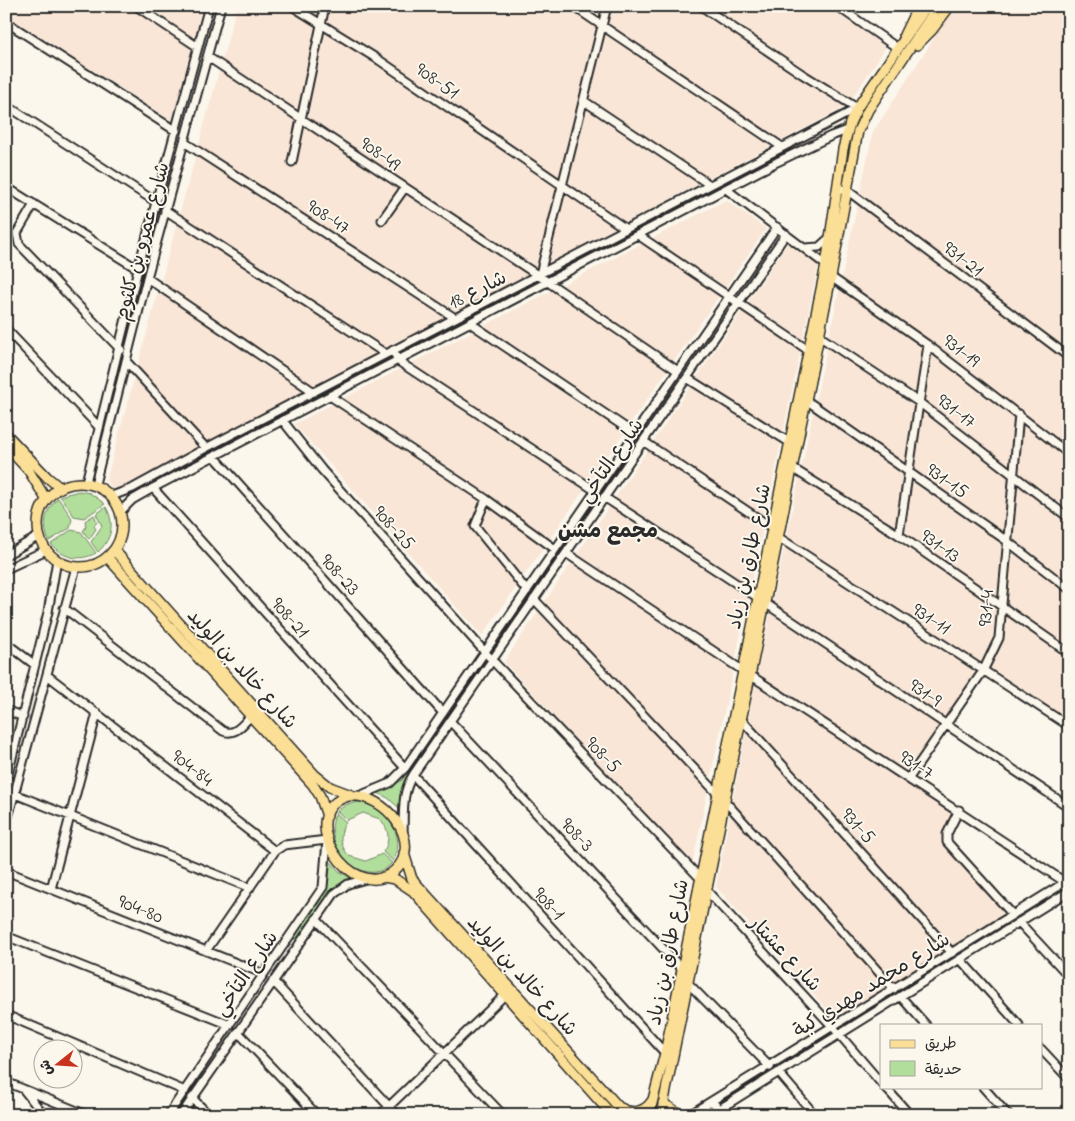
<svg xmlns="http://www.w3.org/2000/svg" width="1075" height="1121" font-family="'Indie Flower','Playpen Sans Arabic',sans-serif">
	<rect width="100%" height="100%" fill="#fbf7ec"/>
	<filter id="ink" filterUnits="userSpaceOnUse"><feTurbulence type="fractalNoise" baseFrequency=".02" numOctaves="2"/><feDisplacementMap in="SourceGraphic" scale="10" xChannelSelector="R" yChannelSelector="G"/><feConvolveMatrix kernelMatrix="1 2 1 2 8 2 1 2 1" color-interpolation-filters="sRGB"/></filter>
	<g filter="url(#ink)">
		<path fill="#f9e6d7" d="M6,6h197l-31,115 -166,-106z
			M237,6h595l57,37 -42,63 -731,385 -10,-10z
			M955,6h114v715l-88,-57 -73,109 -151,-98 116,-543z
			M726,200l40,29 -284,407 -188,-212z
			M789,241l30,21 -127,603 -188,-203z
			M755,685l199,127 -13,28 64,75 -170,103 -119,-131z"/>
		<path fill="#b2de9c" stroke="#6e8464" d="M79,491l11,2 15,11 -21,14 -10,-2 -14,-20z
			M58,498l14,20 -2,10 -21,13c-7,-16 -4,-31 9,-43z
			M106,507c9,16 6,32 -8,45l-7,-10 11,-16 -6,-12z
			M94,515l3,7 -3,4 2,3 -7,10 -6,-8 3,-4 -1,-6z
			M71,530l10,2 15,21c-17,9 -33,5 -45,-9z
			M482,664l2,3 -79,115 -5,12 -1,14 -11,-10 -12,-6 15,-5 11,-7z
			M360,802c25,5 48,34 33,59l-10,-9c8,-12 6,-23 -3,-33l-17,-6 -16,7 -10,-9 10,-7z
			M336,813l10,9c-8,12 -6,24 3,34l17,5 16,-7 10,9c-27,29 -73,-17 -56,-50z
			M329,860l10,11 13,8 -19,10 -38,51 -1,-4c17,-23 40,-45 35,-76z"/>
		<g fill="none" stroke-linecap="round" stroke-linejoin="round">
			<g stroke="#2b2b2b" stroke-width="11">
				<path id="minor" d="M136,6l62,41
					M292,6l87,54 247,169
					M573,6l209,141
					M701,6l101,68 55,34
					M837,6l62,43
					M6,22l170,109
					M208,57l340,225 130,89
					M584,101l126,84
					M6,105l150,97
					M184,142l271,176
					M292,162l33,-156
					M6,187l132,82
					M838,188l10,3 221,166
					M726,189l100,76
					M34,204l-17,29 2,11 102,106
					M165,210l221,144
					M382,220l22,-31
					M638,235l170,115
					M805,248l14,-1 10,-9
					M540,274l67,-268
					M831,277l97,68 141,109
					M147,278l167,114
					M470,323l165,111
					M6,329l93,98
					M819,336l101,67 149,115
					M393,350l5,11 198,130
					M126,361l80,87
					M687,378l102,64
					M330,396l156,103 69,50
					M806,400l201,141 62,48
					M283,421l39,49 170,190 208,218
					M643,441l128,86
					M215,457l228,256
					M792,468l107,67 170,118
					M86,482l52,-213 71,-263
					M95,484l52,-206 74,-272
					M153,488l252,280
					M112,496l21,-8 73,-40 650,-339
					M604,497l153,100
					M486,499l-11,27 52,65
					M121,511l11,-11 21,-12 624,-326 54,-26 16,-6
					M899,535l29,-190
					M778,537l291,189
					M566,553l176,117
					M6,555l33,-19
					M6,569l40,-19
					M534,599l183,194
					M765,603l304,204
					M64,608l159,123c12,5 19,-6 27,-14
					M6,643l29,22
					M47,675l228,176 9,-6 43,-5
					M750,675l315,207
					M6,710l17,7
					M741,719l211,234
					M450,721l232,248
					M413,775l252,278
					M909,778l74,-107 16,-33 20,-224
					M6,782l42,-170 9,-52
					M15,794l235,94
					M359,796l31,-13 15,-15 372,-541
					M724,800l170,189
					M959,810l-12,24v8l66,73
					M6,825l70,-258
					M403,834c1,-22 -2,-40 10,-59l373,-541
					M6,871l258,103
					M51,889l46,-176
					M706,890l127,137 48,56
					M316,919l187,196
					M1019,922l50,54
					M6,936l224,89
					M206,951l69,-100
					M960,959l59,66
					M273,981l124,134
					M687,982l83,85
					M901,997l25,28
					M6,1015l179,76
					M238,1032l79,83
					M1041,1049l28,30
					M779,1073l36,42
					M6,1082l81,33
					M885,1087l25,28
					M983,1087l25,28
					M24,1090l20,25
					M192,1098l17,17
					M712,1101l12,14
					M168,1115l155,-228 4,-46
					M181,1115l153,-221 14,-10 18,-5
					M380,1115l126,-121
					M689,1115l380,-235
					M710,1115l359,-224"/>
			</g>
			<g stroke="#2b2b2b" stroke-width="12">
				<path id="major" d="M904,35l14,-29
					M917,45l15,-15 18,-24
					M6,434l41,43 12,10
					M6,446l23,25 17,28
					M38 525a42 42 0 1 1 84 0a42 42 0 1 1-84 0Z
					M114,550l201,225 15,12 24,9
					M108,558l205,227 7,11 7,20
					M349,796c35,-4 77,47 45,75 -41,36 -104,-59 -45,-75z
					M404,853l8,26 214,236
					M383,877l12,2 18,12 199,224
					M663,1103l18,12
					M621,1108c11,7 24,4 31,-7
					M649,1115l16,-62 161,-788 17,-116 7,-26 7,-15 70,-102
					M661,1115l170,-838 27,-146 10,-21 70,-104"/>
			</g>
			<use href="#minor" stroke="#fbf7ec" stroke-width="7"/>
			<use href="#major" stroke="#fbdf96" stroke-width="9"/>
		</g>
	</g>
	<g text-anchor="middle" stroke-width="4" stroke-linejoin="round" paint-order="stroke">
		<g font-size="20" fill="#2b2b2b" stroke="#fbf7ec">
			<text transform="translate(438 80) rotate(35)" y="7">908-51</text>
			<text transform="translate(381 153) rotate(35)" y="7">908-49</text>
			<text transform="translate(329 216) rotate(33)" y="7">908-47</text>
			<text transform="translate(141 241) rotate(-75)" y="7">شارع عمرو بن كلثوم</text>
			<text transform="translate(964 258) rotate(37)" y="7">931-21</text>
			<text transform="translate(477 289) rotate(-27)" y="7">شارع 18</text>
			<text transform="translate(962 350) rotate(38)" y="7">931-19</text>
			<text transform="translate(957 410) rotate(37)" y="7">931-17</text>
			<text transform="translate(610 460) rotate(-55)" y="7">شارع التآخي</text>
			<text transform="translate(948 480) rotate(35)" y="7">931-15</text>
			<text transform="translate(395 527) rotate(48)" y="7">908-25</text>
			<text transform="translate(941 545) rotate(35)" y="7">931-13</text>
			<text transform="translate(748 556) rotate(-78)" y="7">شارع طارق بن زياد</text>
			<text transform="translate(341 574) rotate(48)" y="7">908-23</text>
			<text transform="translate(985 608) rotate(-86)" y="7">931-4</text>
			<text transform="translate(291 617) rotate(48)" y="7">908-21</text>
			<text transform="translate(932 618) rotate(33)" y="7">931-11</text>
			<text transform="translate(243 668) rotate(48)" y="7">شارع خالد بن الوليد</text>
			<text transform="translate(926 692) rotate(34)" y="7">931-9</text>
			<text transform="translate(604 754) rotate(46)" y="7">908-5</text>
			<text transform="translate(917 764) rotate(33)" y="7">931-7</text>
			<text transform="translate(193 767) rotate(38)" y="7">904-84</text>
			<text transform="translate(859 825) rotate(48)" y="7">931-5</text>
			<text transform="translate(578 834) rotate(47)" y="7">908-3</text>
			<text transform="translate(550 903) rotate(48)" y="7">908-1</text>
			<text transform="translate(141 908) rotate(22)" y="7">904-80</text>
			<text transform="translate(667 952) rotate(-79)" y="7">شارع طارق بن زياد</text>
			<text transform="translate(786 953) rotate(47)" y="7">شارع عشتار</text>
			<text transform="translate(245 973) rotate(-56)" y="7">شارع التآخي</text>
			<text transform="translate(523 975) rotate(48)" y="7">شارع خالد بن الوليد</text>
			<text transform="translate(871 984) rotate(-32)" y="7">شارع محمد مهدي كبة</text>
		</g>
		<g font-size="21" font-weight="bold" fill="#2b2b2b" stroke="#fbf7ec">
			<text x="608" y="537">مجمع مشن</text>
		</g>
	</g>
	<rect width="1075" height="1121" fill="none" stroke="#fbf7ec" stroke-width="25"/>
	<rect x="12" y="12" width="1050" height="1096" fill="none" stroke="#2b2b2b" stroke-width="2" filter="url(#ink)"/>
	<rect x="880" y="1024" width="162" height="65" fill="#fbf7ec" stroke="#a8a59f"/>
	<rect x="890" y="1040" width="25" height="8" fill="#fbdf96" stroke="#a8a59f"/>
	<text x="925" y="1048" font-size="15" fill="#2b2b2b">طريق</text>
	<rect x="890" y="1061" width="25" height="15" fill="#b2de9c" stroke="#a8a59f"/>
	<text x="925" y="1074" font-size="15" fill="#2b2b2b">حديقة</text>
	<g transform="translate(58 1064) rotate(253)"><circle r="24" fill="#fbf7ec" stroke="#a8a59f"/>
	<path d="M0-4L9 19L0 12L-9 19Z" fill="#c8321e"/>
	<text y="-8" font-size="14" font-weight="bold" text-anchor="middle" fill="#2b2b2b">ش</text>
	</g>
</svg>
